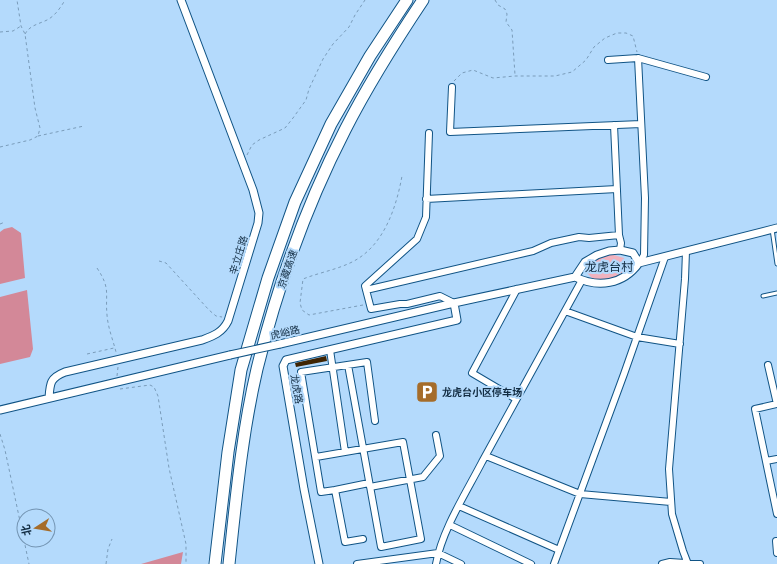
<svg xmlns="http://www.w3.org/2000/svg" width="777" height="564" font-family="Figtree,'Noto Sans SC',sans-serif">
	<rect width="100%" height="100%" fill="#b4dafc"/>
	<path fill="#f0b2be" d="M605,255h9l10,3 2,5c0,16 -22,18 -33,16l-6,-6 2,-9 9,-6z"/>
	<path fill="#d38898" d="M12,227l9,6 4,45 -25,6v-52l4,-3z
		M27,290l6,59 -3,8 -30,7v-67z
		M183,552l-2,12h-40z"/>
	<path fill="#3f2402" d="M326,356l1,5 -31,6 -1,-4z"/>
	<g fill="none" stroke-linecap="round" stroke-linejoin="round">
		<g stroke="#115485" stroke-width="5">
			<path id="service" d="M772,229l5,35
				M763,296l14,-3"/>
		</g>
		<g stroke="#115485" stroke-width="8">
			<path id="minor" d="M638,58l68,19
				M608,60l30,-2 7,140 -1,57 -5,8
				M452,87l-2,45 191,-8
				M614,125l5,110
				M429,133l-3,84 -9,22 -52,47 6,23 29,-5h7l33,-8 14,7
				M426,199l191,-10
				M686,251l-1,28 -16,190 3,45 11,37 5,13
				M366,290l167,-39 18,-8 28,-6 10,1 30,-3 2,8 -1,7
				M565,311l72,26 43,7
				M330,350l15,102
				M768,365l9,39
				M516,399l-44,-26 45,-84
				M777,404l-22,5 22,105
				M486,456l94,38 91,8
				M316,457l87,-15 18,97 -40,8c-11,-61 -22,-122 -33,-182
				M766,461l11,-2
				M370,487l53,-10 17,-21 -4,-21
				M335,490l34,-7
				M459,506l100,44
				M450,525l81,39
				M363,539l-18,3 -10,-52 -14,2 -20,-120 66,-10 8,59
				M777,541h-1l1,12
				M357,564l81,-11 23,11
				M436,564c6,-34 30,-71 46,-102 33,-61 67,-121 100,-182
				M554,564l70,-190 41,-117
				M662,564l8,-2 30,2"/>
		</g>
		<g stroke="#115485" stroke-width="9">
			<path id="tertiary" d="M639,263l-6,-10 -13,-3 -11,1 -12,4 -12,7 -10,15c23,11 48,8 64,-14l138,-35
				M280,344l174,-41 121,-26
				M49,398c1,-15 1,-20 16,-26l137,-32c11,-4 20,-7 26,-19l30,-98 1,-10 -6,-23 -72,-190
				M0,410l230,-55
				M319,564l-15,-75 -21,-123 3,-6 171,-40 -3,-17"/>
		</g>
		<g stroke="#115485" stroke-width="13">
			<path id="motorway" d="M215,564l13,-112 13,-82 27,-92 27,-76 36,-78 39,-68 37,-56
				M229,564c7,-65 13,-131 28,-195 20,-81 50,-165 88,-239 23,-45 50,-88 78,-130"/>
		</g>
		<path stroke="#7a9cba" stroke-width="1" stroke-dasharray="3 3" stroke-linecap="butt" d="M495,0l3,5 7,4 2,5 -1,8 6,8 3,45
			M0,32l13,-1 8,-5
			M25,34c5,-9 14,-10 22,-14 8,-4 14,-13 18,-20
			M454,81l8,-8 11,-3 20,8 22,-2h40l17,-4 14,-12 8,-13 11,-9 12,-5h9l7,3 4,16
			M38,136l46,-10
			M0,147l30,-7 8,-4 2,-8 -5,-20 -10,-74 -4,-8 -4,-26
			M247,155l5,-10 7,-5 26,-12 8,-10 13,-18 3,-11 14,-30 10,-15 16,-17 6,-12 10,-15
			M0,224l5,-2
			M159,261l7,2 43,47 7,6 6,1
			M97,268c14,21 8,25 10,47 1,13 6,25 9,37
			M363,305l-54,10 -7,-5 -2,-7 3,-24c15,-6 32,-9 47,-16 33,-15 46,-54 52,-87
			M87,354l27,-6
			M117,376l1,-9
			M120,389l30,-4 4,2 4,9 11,72 17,76v20
			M0,434l5,16 24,114
			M106,564l2,-15 4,-10"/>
		<use href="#service" stroke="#fff" stroke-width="3"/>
		<use href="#minor" stroke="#fff" stroke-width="6"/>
		<use href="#tertiary" stroke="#fff" stroke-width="7"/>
		<use href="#motorway" stroke="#fff" stroke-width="11"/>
		<g stroke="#115485" stroke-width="9" stroke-linecap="butt">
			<path id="tertiary-bridge" d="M230,355l50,-11"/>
		</g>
		<use href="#tertiary-bridge" stroke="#fff" stroke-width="7"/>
	</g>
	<defs>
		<g id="parking-square" transform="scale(1.15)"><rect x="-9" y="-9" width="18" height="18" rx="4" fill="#a56c2a" stroke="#b4dafc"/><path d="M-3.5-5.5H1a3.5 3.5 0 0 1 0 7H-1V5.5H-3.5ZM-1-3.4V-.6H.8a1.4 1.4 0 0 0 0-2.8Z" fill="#fff"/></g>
	</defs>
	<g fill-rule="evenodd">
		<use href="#parking-square" x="427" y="392"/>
	</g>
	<g text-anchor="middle" stroke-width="4" stroke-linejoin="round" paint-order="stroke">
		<g font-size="10" fill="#122c42" stroke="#b4dafc">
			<text transform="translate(238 255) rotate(-73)" y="4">辛立庄路</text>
			<text transform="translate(287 269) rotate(-71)" y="4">京藏高速</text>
			<text transform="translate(285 332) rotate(-13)" y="4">虎峪路</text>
			<text transform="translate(297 389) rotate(80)" y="4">龙虎路</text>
		</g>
		<g font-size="10" font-weight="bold" fill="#122c42" stroke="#b4dafc" text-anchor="start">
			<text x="442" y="396">龙虎台小区停车场</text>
		</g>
		<g font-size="12" fill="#122c42" stroke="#b4dafc">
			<text x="609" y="271">龙虎台村</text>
		</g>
	</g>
	<g transform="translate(36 528) rotate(258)"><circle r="19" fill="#b4dafc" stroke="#7394b2"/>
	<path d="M0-3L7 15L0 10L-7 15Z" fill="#a56c2a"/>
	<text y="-6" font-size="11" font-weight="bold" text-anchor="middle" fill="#122c42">北</text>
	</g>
</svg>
